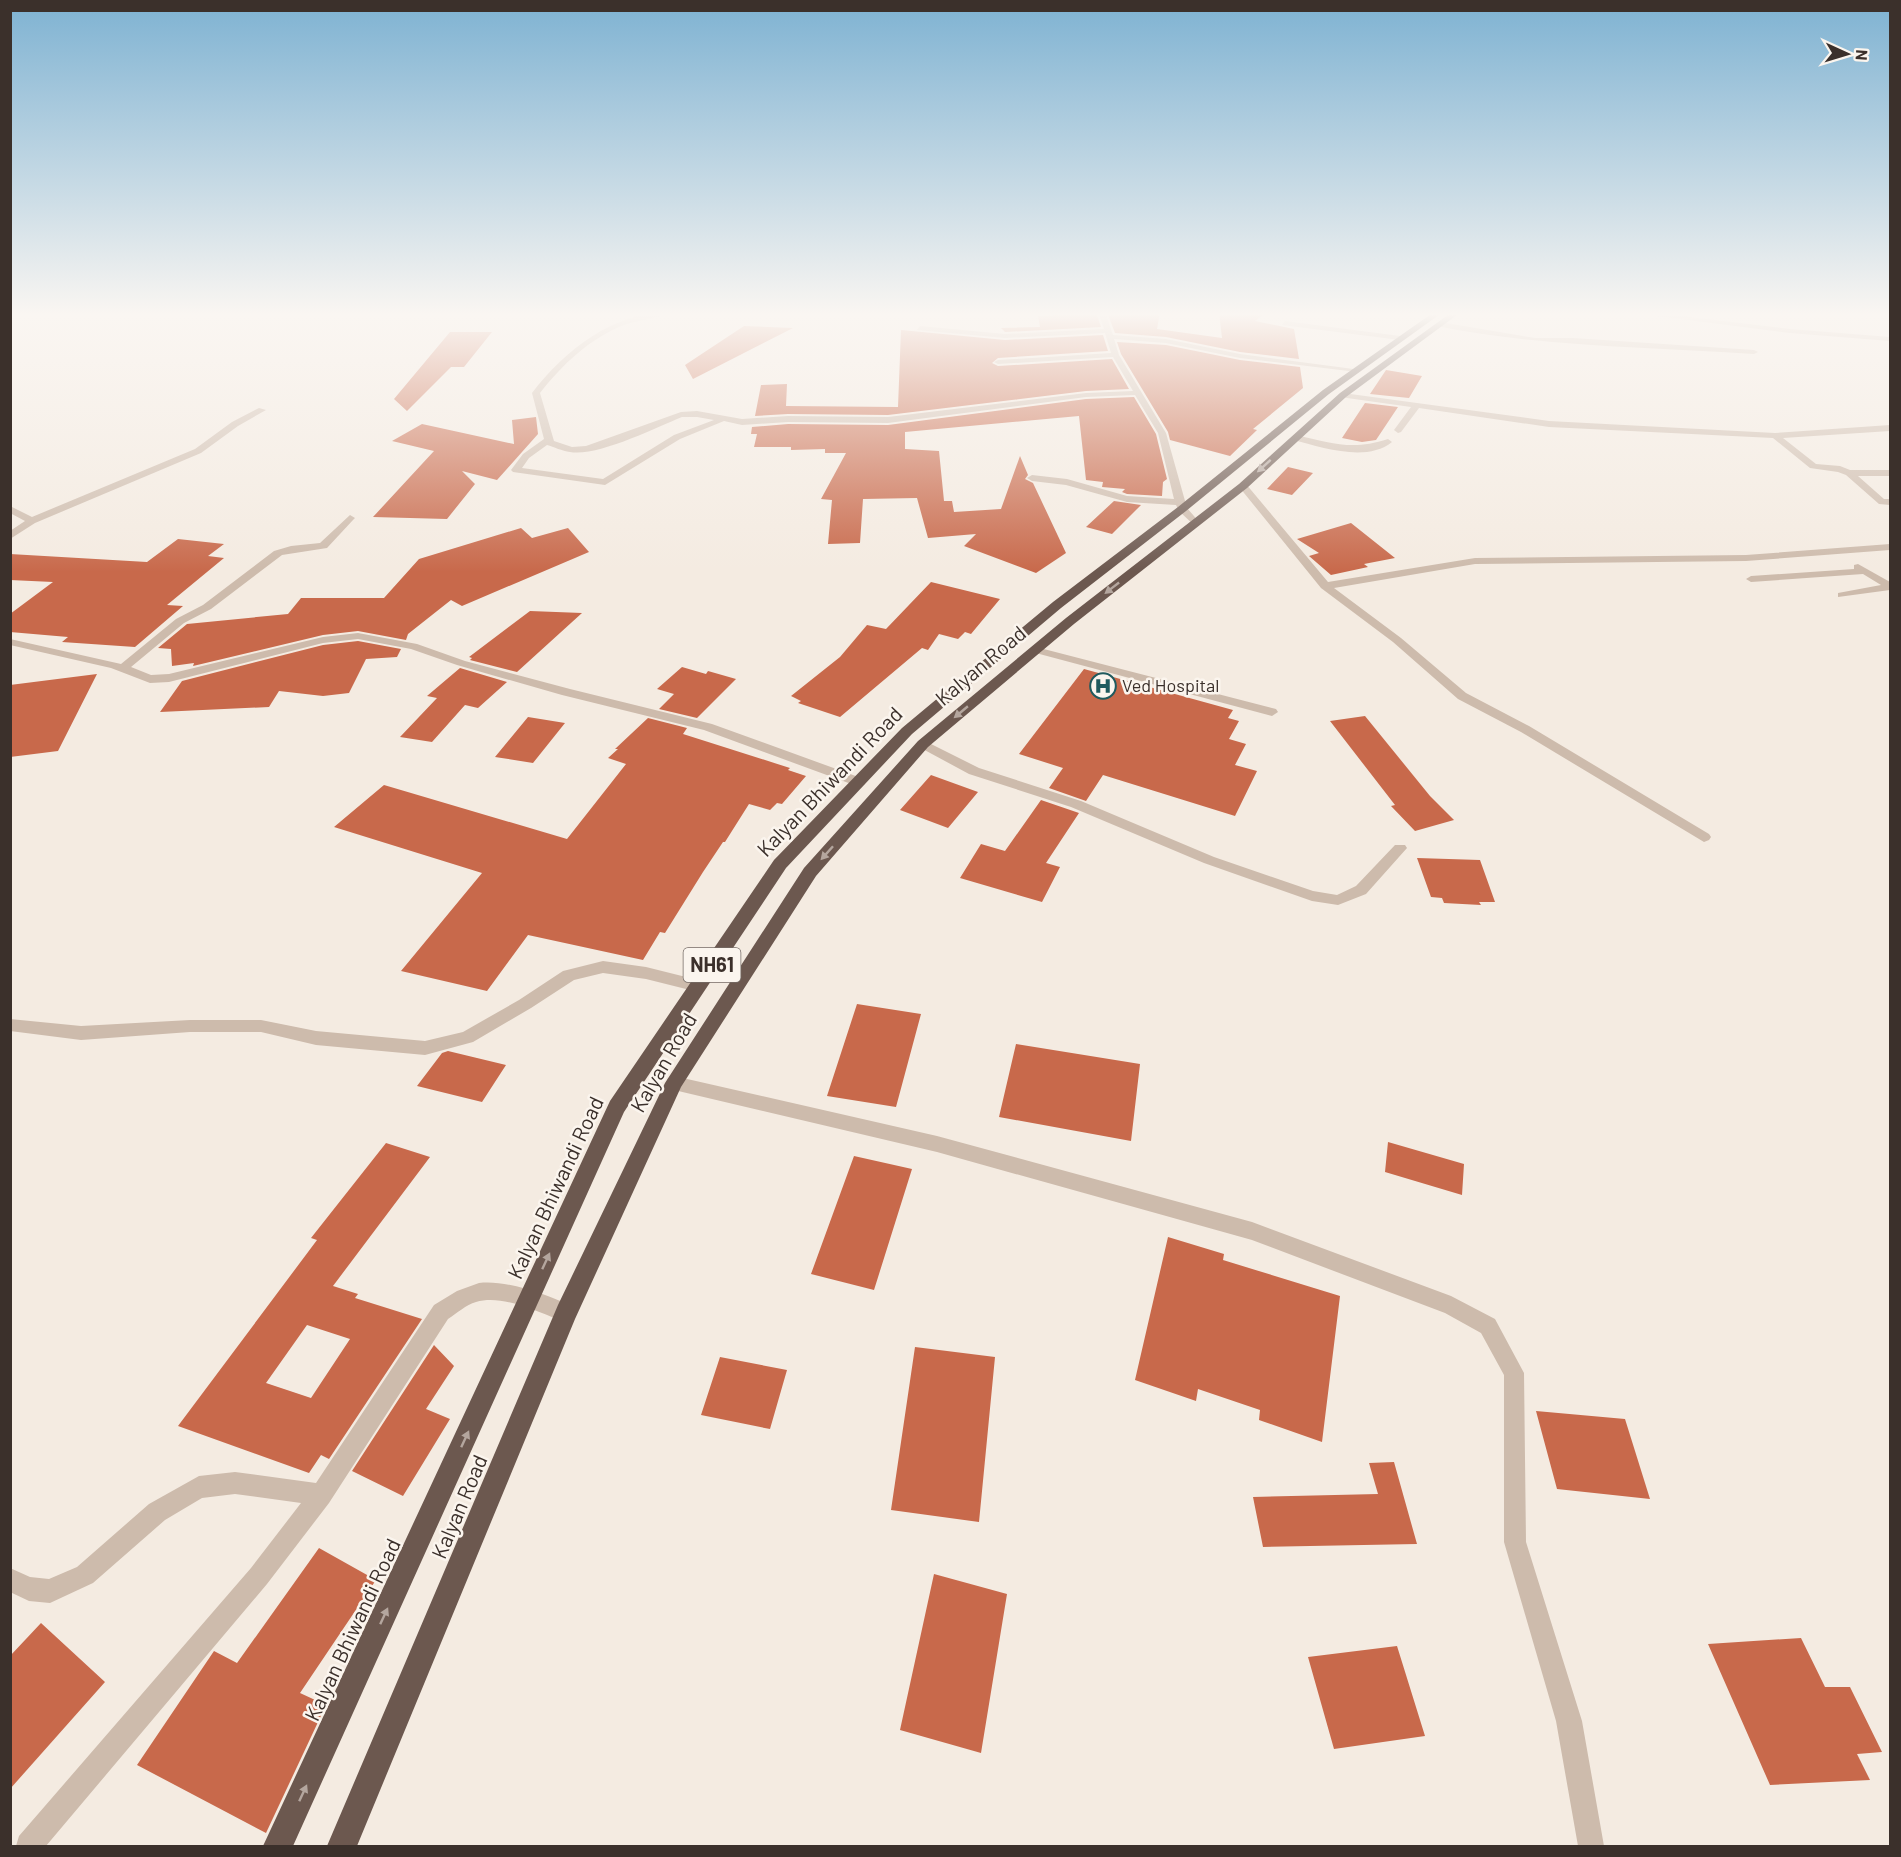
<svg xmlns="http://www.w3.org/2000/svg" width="1901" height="1857" font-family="Barlow,sans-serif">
	<rect width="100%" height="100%" fill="#f4ebe1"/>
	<path fill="#c8694b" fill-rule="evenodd" d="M1055,312h41l5,15 -96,5 -4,-4 39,-1 -2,-11 18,-1z
		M1107,312h53l-3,17 65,9 -3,-26h48l-12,9 39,8 5,30 -59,-7 -74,-15 -51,-4z
		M744,326l49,2 -100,51 -8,-14z
		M901,330l104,10 98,-5 5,16 -110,7 -6,5 6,3 114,-7 17,30 -43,2 -198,24 -100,-1 -33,2 6,-31 26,-1 -1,22 112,1z
		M450,332h42l-28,35h-13l-44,44 -13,-12z
		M1117,342l49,3 74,15 60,7 3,21 -50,41 4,1 -27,26 -60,-16 -2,-8 -47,-78z
		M1386,370l36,6 -13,22 -39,-4z
		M1134,397l22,37 11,45 -4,3 -1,14 -35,-2 -5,-2 3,-3 -23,-2 1,-5 -17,-2 -7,-64 -174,16v17l34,2 5,50h8l2,11 47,-3 19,-53 8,19 -3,4 8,4 33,70 -30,20 -72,-27 12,-12 -48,4 -11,-40 -54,1 -3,44 -32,1 4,-44 -11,-1 25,-46h-21v-4l-34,1v-3h-37l3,-13h-6l1,-7 36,-3 100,1 198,-26z
		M1365,403l33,4 -22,33 -14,2 -20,-4z
		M536,417l2,17 -41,46 -35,-9 13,13 -28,35 -74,-2 61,-66 -42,-10 30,-17 92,20 -2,-24z
		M1288,467l25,6 -21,22 -25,-6z
		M1114,501l27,4 -29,29 -26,-7z
		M1351,523l44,35 -31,6 4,3 -37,8 -22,-19 10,-3 -22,-14z
		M521,528l11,10 36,-10 21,24 -127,54 -11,-6 -43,34 -2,6 -48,-9 -35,4 -130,31 1,-3 -22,3 -1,-17 -13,-1 29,-24 101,-10 13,-16h83l35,-39z
		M178,539l46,5 -16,12 16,2 -57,47 16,1 -48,41 -73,-5 6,-5 -58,-5v-18l43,-32 -43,-2v-26l137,8z
		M931,582l69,17 -29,35 -6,-2 -7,7 -19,-5 -11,16 -6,-2 -82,69 -42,-14 3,-2 -10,-5 49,-39 27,-32 19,4z
		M530,611l52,2 -65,59 -47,-12 2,-2 -3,-1z
		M358,641l43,8 -4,8 -31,2 -17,34 -26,3 -44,-5 -10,16 -109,5 22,-31 141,-36z
		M682,667l24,7 2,-3 28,8 -39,39 -38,-9 15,-15 -17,-5z
		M460,668l47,14 -29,26 -13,-3 -33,37 -32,-5 37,-39 -10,-2z
		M1084,669l149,41 -5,8 11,3 -10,18 17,5 -11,21 22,6 -22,45 -132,-41 -17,26 -37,-13 14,-20 -44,-14z
		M97,674l-39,77 -48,6v-72z
		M1365,716l65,80 24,24 -39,11 -24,-25 4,-1 -65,-84z
		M528,717l37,6 -32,40 -38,-6z
		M648,718l39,10 -4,6 107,34 -2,2 18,6 -24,28 -5,-1 -7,7 -21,-6 -24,38h-2l-20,30 -38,61 -5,-1 -17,28 -115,-25 -41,56 -86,-20 81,-98 -148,-46 50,-42 183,54 59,-75 -18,-6 10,-9h-3z
		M931,775l47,17 -30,36 -48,-18z
		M1041,800l38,13 -33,50 14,4 -18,35 -82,-24 21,-34 24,7z
		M1417,858l63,2 15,42h-16l2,3 -37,-2 -2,-5 -11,-1z
		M857,1004l64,10 -25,93 -69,-11z
		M1016,1044l124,20 -9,77 -132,-24z
		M448,1051l58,14 -24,37 -65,-16 25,-33z
		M1388,1142l76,22 -2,31 -77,-23z
		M386,1143l44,14 -97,129 25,8 -3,4 67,21 -93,140 -8,-4 -12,18 -131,-47 139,-186 -6,-2zM307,1325l43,14 -39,59 -45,-15z
		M854,1156l58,13 -38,121 -63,-16z
		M1168,1237l56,17 -1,6 117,36 -18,146 -63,-22 1,-10 -62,-21 -2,12 -61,-21z
		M434,1345l20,21 -28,43 24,10 -47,77 -51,-25z
		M915,1347l80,10 -16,165 -88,-12z
		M720,1357l67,13 -17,59 -69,-14z
		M1536,1411l89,8 25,80 -93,-10z
		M1394,1462l23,82 -154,3 -10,-50 125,-3 -9,-31z
		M319,1548l57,32 -76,113 26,12 -60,128 -129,-68 77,-114 23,12z
		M934,1574l73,20 -26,159 -81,-23z
		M41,1623l64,59 -95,107v-133z
		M1801,1638l24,49h25l32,65 -25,2 13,26 -100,5 -62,-141z
		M1397,1646l28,90 -91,13 -26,-92z"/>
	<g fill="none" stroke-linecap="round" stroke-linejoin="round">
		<path fill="#cdbbac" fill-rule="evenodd" d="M670,312c-13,7 -32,8 -46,13 -34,13 -62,40 -84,68l14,48 18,6 14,-1 95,-34 16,-1 45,8 46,-3 100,1 198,-24 47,-2 -20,-34 -115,7 -4,-2 4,-2 113,-7 -6,-20 -100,5 -88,-8 3,-4 85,8 99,-5 -6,-17h7l8,23 53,4 74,15 121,16 -4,2 -117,-14 -74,-15 -52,-4 5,16 47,78 21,75 13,15 -5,3 -16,-15 -3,-6 -49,-3 -61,-17 -34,-4 -5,-3 5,-3 35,4 60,17 47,3 -16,-66 -23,-38 -49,2 -198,26 -100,-1 -46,3 -18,-4 -44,18 -75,46 -92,-13 -2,-2 12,-16 21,-15 -12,-46c33,-43 81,-81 138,-81zM682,417h15l17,3 -40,15 -71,44 -81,-11 7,-10 18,-13c7,2 15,6 23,7 27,5 85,-24 112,-35z
			M1626,312h22l142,17 100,8v4l-100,-8z
			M1285,321l115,15 4,2 -4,2 -118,-15z
			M1440,322l95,16h38l181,12 4,2 -4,2c-104,-7 -215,-7 -317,-28z
			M1343,393l206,28 226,12 115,-8v6l-107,7 33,26 24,2 10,4h40v6h-32l26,23h6v6l-11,-1 -33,-29 -8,-3 -28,-4 -37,-30 -224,-11 -130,-19 -18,24 -3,1 -4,-3 17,-23 -71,-10 -1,-2z
			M259,408l7,2 -28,16 -37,27 -166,70 -25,16v-8l15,-10 -15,-8v-7l22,11 163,-68 37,-27z
			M1296,435c36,8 56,16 92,4l4,3c-26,21 -70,5 -99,-2v-4z
			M1243,483l3,1 82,98 147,-24 271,-3 144,-11v6l-144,11 -271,3 -141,24 67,50 65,55 63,33 180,108 2,3 -2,3 -5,2 -183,-110 -63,-33 -65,-57 -72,-54 -81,-100 -2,-2z
			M350,515l5,3 -2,2 -26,28 -45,7 -71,54 -27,14 -53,44 20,8 18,-1 154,-37 35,-4 59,11 48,17 105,28 142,35 152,55 2,3 -2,3h-10l-150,-55 -142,-35 -105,-30 -46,-16 -53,-10 -35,4 -154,39 -19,1 -39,-15 -101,-23v-6l111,25 55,-45 27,-14 71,-54 17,-5 29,-3z
			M1858,564l32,18v8l-52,7v-4l43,-8 -18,-11 -112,8 -5,-3 5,-3 103,-7v-4z
			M1036,647l240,62 2,3 -6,4 -240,-64v-4z
			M923,740l56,28 102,33 133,56 99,34 24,4 19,-9 39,-41h10l2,3 -41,46 -28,11 -26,-4 -108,-38 -133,-56 -102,-33 -50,-27 -2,-3 2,-3z
			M603,961l43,6 52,13 6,2 2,4 -2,4 -6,2 -52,-13 -43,-6 -29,7 -43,28 -58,34 -48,13 -109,-10 -55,-13h-71l-109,8 -71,-9v-12l71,7 109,-6h71l55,11 109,10 38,-9 56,-32 44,-29z
			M674,1076l263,60 315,86 199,74 44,23 29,54 2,169 56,179 22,125h-26l-22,-125 -52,-179v-167l-23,-42 -36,-20 -193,-73 -315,-88 -263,-62 -6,-2 -2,-5 2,-5z
			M479,1283c31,-3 66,12 94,23l3,7 -3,7 -7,3c-25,-10 -62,-29 -90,-21 -10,3 -19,11 -28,17l-119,184 -62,81 -221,262h-30l3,-10 232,-268 50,-65 -66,-9 -33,4 -37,22 -72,63 -43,20 -21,-2 -19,-9v-24l20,9 19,2 28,-12 72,-63 50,-28 36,-4 81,11 118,-178 23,-14z"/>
		<path fill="#6c584f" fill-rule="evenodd" d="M1434,312h9l-114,82 -143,117 -125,97 -149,126 -126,134 -162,244 -331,734h-30l347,-745 164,-241 128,-132 151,-126 125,-95 145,-117z
			M1452,312h9l-115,85 -99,91 -173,136 -146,123 -112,129 -135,211 -106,232 -218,527h-30l231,-541 107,-222 139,-215 114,-127 148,-123 173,-134 101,-91z"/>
	</g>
	<defs><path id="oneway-solid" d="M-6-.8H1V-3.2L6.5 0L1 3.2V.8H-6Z" transform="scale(1.5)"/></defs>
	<g fill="#b4a69e">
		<use href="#oneway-solid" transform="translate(1264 466) rotate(138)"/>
		<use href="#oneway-solid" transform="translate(1112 588) rotate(142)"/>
		<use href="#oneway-solid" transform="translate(961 712) rotate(140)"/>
		<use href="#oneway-solid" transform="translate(827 853) rotate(132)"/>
		<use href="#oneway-solid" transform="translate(546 1261) rotate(-65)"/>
		<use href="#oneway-solid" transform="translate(465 1439) rotate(-65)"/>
		<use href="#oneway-solid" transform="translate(384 1616) rotate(-65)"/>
		<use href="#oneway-solid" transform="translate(303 1793) rotate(-65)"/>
	</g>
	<linearGradient id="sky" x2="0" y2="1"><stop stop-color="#7eb2d2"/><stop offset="0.55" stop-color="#faf6f2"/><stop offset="1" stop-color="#faf6f2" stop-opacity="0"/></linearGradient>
	<rect width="1901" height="572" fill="url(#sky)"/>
	<defs>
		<g id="hospital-ring" transform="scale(1.35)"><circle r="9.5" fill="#fbf5ee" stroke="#1f5a5e" stroke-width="1.5"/><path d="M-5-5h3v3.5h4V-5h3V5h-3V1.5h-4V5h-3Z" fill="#1f5a5e"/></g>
	</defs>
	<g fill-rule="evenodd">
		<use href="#hospital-ring" x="1103" y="686"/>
	</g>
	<g text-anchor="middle" stroke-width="5" stroke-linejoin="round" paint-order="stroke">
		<g font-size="18" fill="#3b302b" stroke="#fbf5ee" text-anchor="start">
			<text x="1122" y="692">Ved Hospital</text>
		</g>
		<rect fill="#fbf5ee" stroke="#756b66" stroke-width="1.5" x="683.5" y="948" width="57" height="34" rx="4.5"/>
		<g font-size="20" font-weight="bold" fill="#3b302b">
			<text x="712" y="972">NH61</text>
		</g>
		<g font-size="21" fill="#3b302b" stroke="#fbf5ee">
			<text transform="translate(981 666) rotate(-40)" y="7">Kalyan Road</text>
			<text transform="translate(830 782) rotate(-46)" y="7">Kalyan Bhiwandi Road</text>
			<text transform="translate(664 1063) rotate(-60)" y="7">Kalyan Road</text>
			<text transform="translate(556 1188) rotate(-65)" y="7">Kalyan Bhiwandi Road</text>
			<text transform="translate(460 1507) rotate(-67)" y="7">Kalyan Road</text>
			<text transform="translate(353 1630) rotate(-65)" y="7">Kalyan Bhiwandi Road</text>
		</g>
	</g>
	<rect width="1901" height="1857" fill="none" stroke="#3b302b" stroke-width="24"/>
	<g transform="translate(1847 54) rotate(94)" stroke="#fbf5ee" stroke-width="4.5" paint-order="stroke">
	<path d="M0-4.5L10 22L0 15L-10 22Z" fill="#3b302b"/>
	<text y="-9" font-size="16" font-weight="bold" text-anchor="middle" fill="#3b302b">N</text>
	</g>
</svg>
